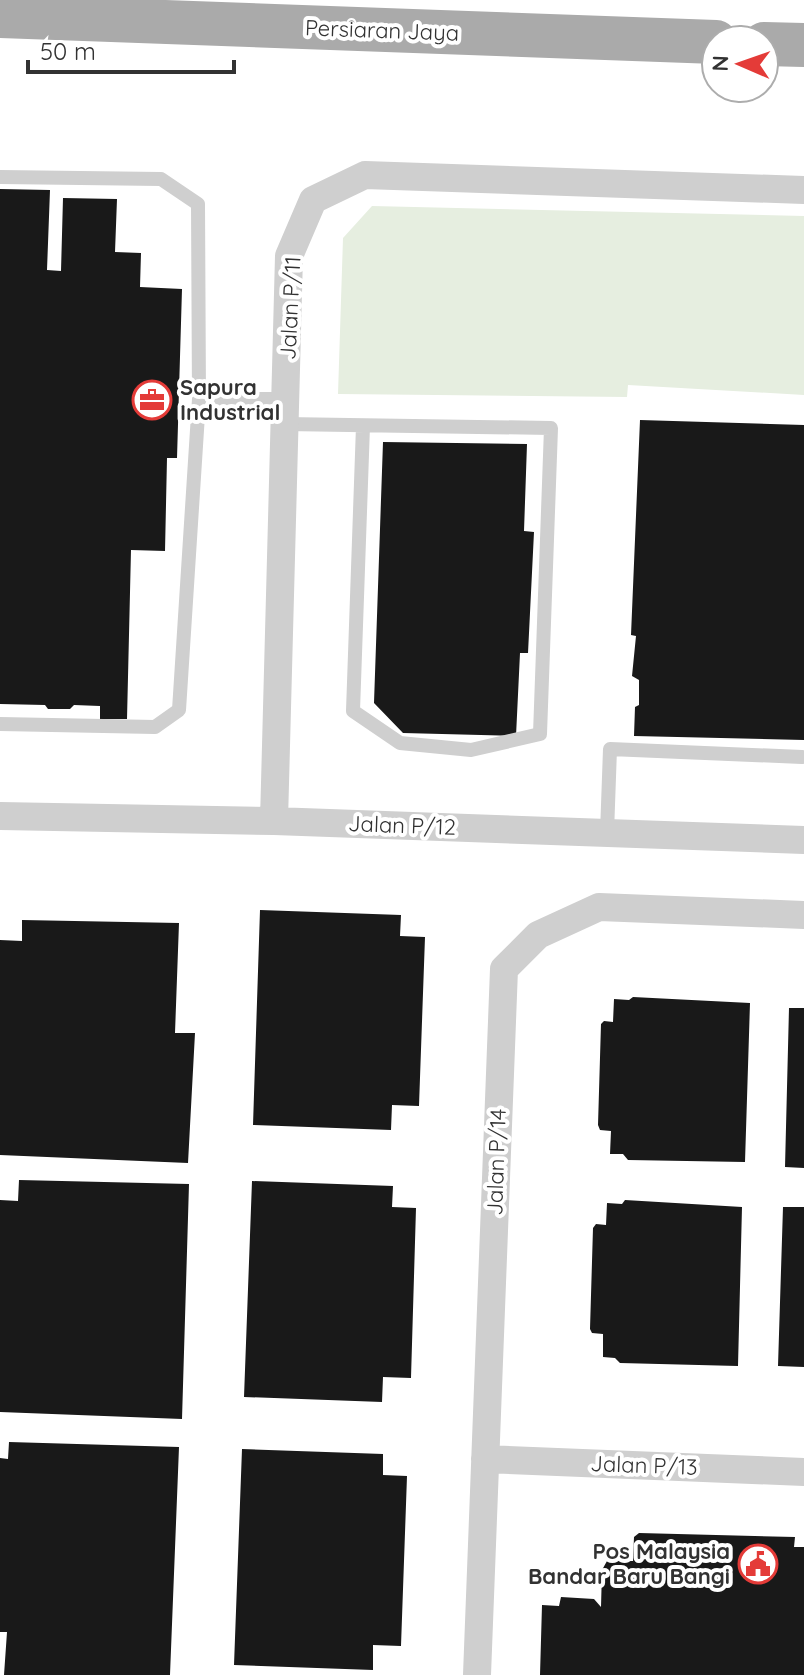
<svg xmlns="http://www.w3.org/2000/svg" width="804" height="1675" font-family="Quicksand,sans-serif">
	<rect width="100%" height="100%" fill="#fff"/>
	<path fill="#e6eee0" d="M372,206l432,10v179l-176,-10 -1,12 -289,-3 5,-156z"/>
	<path fill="#191919" d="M0,189l50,1 -3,80 14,1 2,-73 54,1 -2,53 26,1 -1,34 42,2 -5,169h-10l-2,93 -34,-1 -4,169h-27v-13l-26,-1 -4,4h-22l-3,-4 -45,-1z
		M640,420l164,5v315l-170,-4 1,-29 4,-2v-25l-7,-4 4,-40 -5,-1z
		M383,442l144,2 -3,87 10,1 -6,121h-8l-4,83 -113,-3 -29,-30z
		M260,910l141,5 -1,21 25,1 -6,169 -27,-1 -1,25 -138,-5z
		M22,920l157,3 -4,110h20l-7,130 -188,-8v-215l22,1z
		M633,997l117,6 -5,159 -117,-2 -5,-6h-13l1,-23 -11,-1 -2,-5 3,-101 3,-3 9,1 1,-23 15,1z
		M789,1008h15v160l-19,-1z
		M19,1180l170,4 -7,235 -182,-7v-212l18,1z
		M252,1181l141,5 -1,21 24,1 -5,170 -28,-1 -1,25 -138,-5z
		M625,1200l117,7 -4,159 -118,-3 -5,-5 -12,-1v-23l-11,-1 -2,-4 3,-101 3,-4 10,1 1,-22 15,1z
		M783,1207h21v160l-26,-1z
		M9,1442l170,5 -9,228h-166l3,-43h-7v-174l8,1z
		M242,1449l141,5v21l24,1 -6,170 -28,-1v25l-139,-5z
		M639,1533l156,4 -1,10h10v128h-264l2,-70 17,1 2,-9 33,2 7,8 1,-37 5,-9h26l1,-24z"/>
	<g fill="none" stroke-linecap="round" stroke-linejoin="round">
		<path stroke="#cfcfcf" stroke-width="14" d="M0,177l161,2 37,25 1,195h87
			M285,424l266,4 -11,306 -69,16 -71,-7 -47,-32 10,-285
			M0,724l155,3 24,-17 20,-311
			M607,833l3,-84 192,8"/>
		<path stroke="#cfcfcf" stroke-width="28" d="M0,816l274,5 530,19
			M274,821l15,-565 24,-56 52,-25 439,15
			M485,1459l319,13
			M477,1675l27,-706 34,-34 61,-28 205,8"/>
		<path stroke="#aaa" stroke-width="44" d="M0,16l716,26
			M764,44l40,1"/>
	</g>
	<defs>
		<g id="office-ring" transform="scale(2)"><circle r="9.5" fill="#fff" stroke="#e43b38" stroke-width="1.5"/><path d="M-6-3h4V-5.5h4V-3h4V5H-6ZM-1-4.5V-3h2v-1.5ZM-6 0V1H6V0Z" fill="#e43b38"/></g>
		<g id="civic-ring" transform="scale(2)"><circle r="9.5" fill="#fff" stroke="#e43b38" stroke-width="1.5"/><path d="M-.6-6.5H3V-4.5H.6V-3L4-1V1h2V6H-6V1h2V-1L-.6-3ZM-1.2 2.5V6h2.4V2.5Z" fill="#e43b38"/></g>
	</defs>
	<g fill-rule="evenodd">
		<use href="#office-ring" x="152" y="400"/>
		<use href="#civic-ring" x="758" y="1564"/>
	</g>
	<g text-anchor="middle" stroke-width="8" stroke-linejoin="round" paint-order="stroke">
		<g font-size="22" fill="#323232" stroke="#fff">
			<text transform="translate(382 30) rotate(2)" y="8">Persiaran Jaya</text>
			<text transform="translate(290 308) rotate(-87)" y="8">Jalan P/11</text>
			<text transform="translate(402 825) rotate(2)" y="8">Jalan P/12</text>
			<text transform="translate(496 1162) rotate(-88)" y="8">Jalan P/14</text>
			<text transform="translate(644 1465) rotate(2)" y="8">Jalan P/13</text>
		</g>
		<g font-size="22" font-weight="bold" fill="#323232" stroke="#fff" text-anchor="start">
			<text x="180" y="395">Sapura<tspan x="180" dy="25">Industrial</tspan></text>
			<text x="730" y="1559" text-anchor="end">Pos Malaysia<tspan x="730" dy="25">Bandar Baru Bangi</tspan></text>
		</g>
	</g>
	<g transform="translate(740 64) rotate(272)"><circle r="38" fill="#ffffff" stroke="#adadad" stroke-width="2"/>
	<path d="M0-6L14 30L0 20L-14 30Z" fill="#e43b38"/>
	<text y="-12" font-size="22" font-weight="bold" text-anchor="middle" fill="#323232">N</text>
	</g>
	<path d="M28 60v12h206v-12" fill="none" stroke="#323232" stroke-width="4"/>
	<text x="40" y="60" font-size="24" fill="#323232" stroke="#ffffff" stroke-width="6" paint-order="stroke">50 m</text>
</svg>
